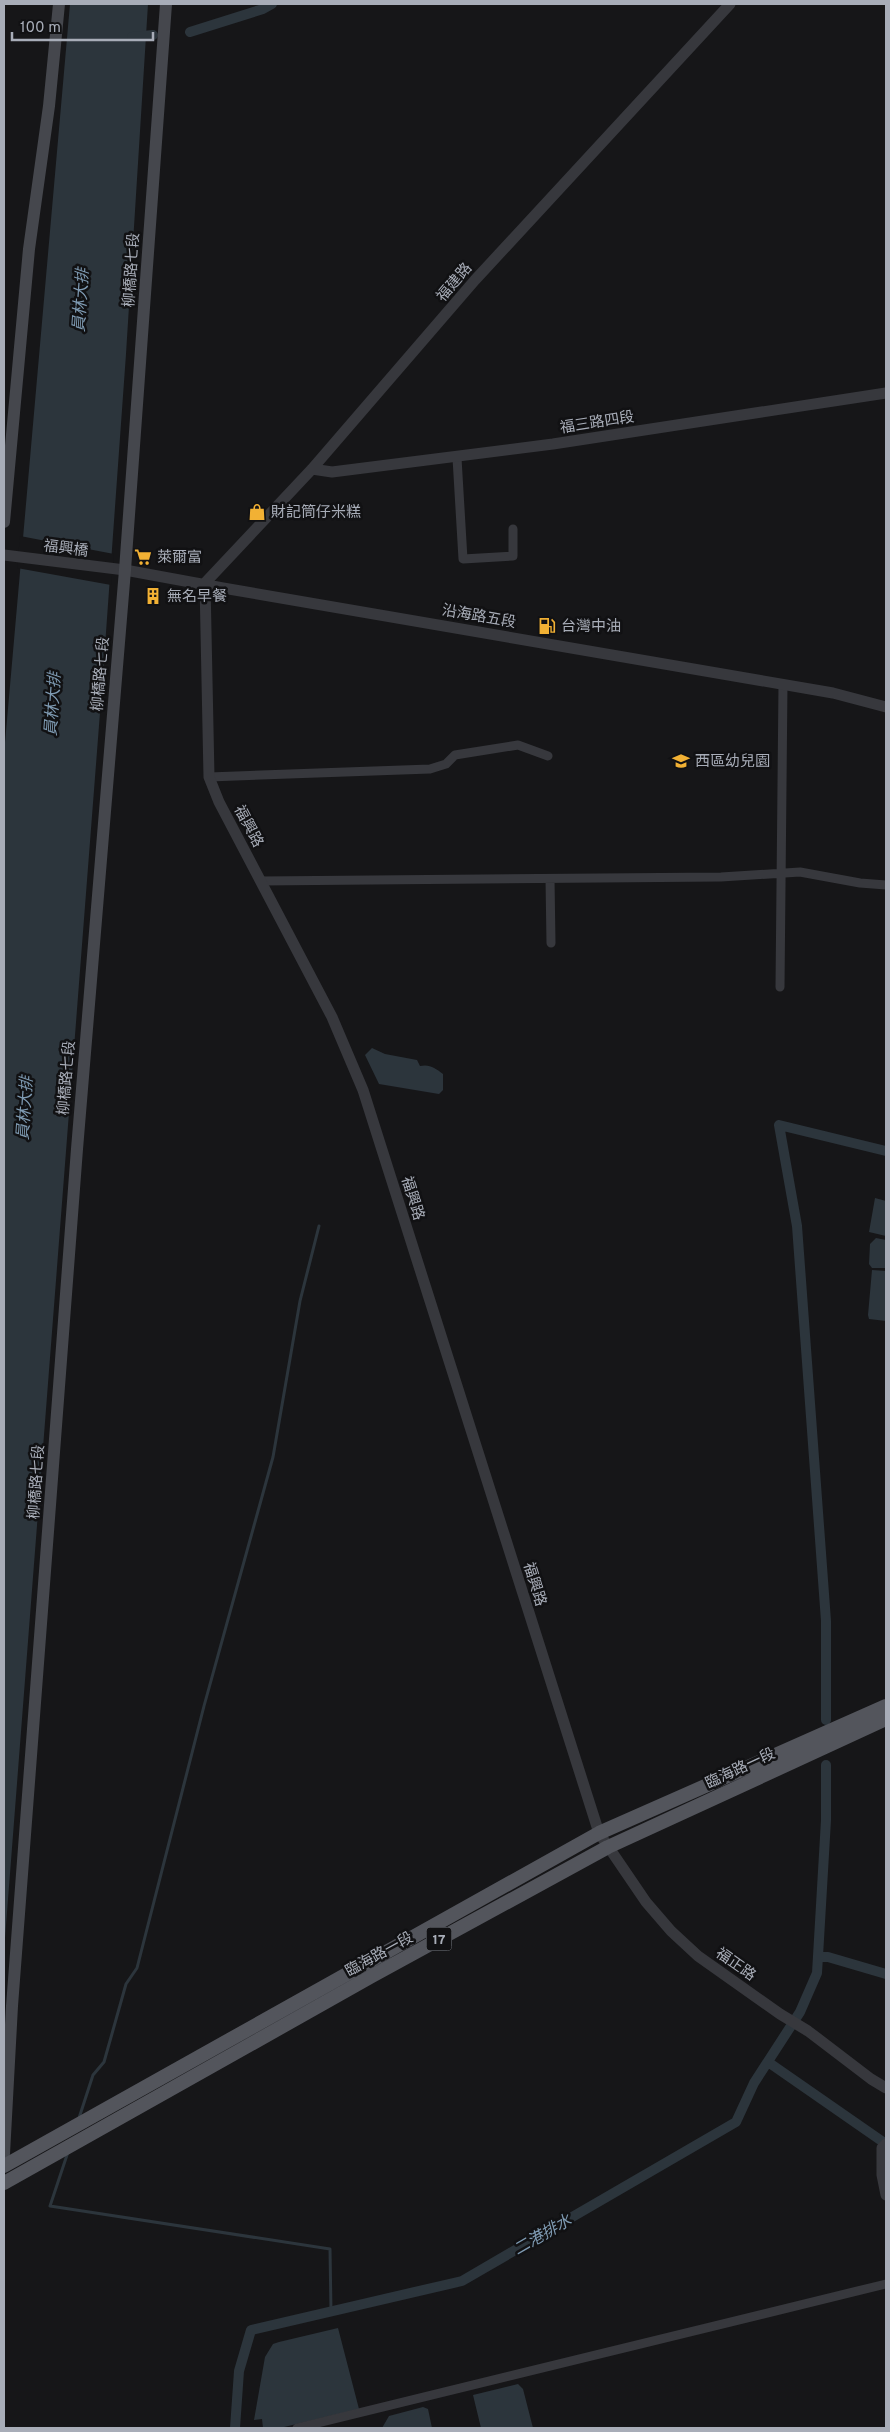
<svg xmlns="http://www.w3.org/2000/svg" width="890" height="2432" font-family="Overpass,'Noto Sans TC',sans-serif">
	<rect width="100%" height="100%" fill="#161618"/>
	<path fill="#2c353c" d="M70,4h78l-22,350 -23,320 -99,1277v-1197z
		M372,1048l13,6 32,6 3,6c10,-2 15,2 23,8v16l-4,4 -60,-10 -14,-29z
		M875,1198l11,3v35l-17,-4z
		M876,1238l10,2v28h-14l-3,-4 1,-20z
		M872,1270l14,1v50l-17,-2 -1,-4z
		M338,2328l21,81 -79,19h-17l-1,-9 -8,1 11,-63 8,-13 6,-2z
		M518,2384l5,5 10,39h-52l-8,-33z
		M423,2407l5,2 4,19h-50l7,-12z"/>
	<path fill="#161618" d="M20,536l94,18 -3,31 -94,-17z"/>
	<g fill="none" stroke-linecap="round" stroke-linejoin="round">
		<path stroke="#2c353c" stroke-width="3" d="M79,2118l14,-43 11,-13 22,-78 11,-16 67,-262 69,-249 27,-156 19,-75
			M68,2152l-18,54 280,43 1,62"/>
		<path stroke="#2c353c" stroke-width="10" d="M190,32l73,-23 9,-5
			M132,37l21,-2
			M826,1720v-99l-29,-395 -18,-101 107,26
			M818,1957h10l58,17
			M768,2062l118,82
			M235,2428l4,-57 12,-41 211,-49 274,-159 18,-39 46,-71 17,-39 9,-153v-55"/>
		<path stroke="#37383d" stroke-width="9" d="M457,458l6,101 50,-3v-27
			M209,777l221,-8 16,-5 9,-9 63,-10 30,11
			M550,879l1,64
			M261,881l460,-4 79,-5 60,11 26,2
			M780,987l3,-303
			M297,2428l589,-144"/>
		<path stroke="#37383d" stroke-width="11" d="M730,4l-255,276 -163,189 -107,114 4,194 10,25 113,215 31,73 236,743 47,69 25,29 27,25 82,58 28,17 63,48 15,9
			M312,469l20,3 221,-28 333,-51
			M4,555l121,15 98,18 610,105 53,14
			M886,2144l-4,4v27l4,20"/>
		<path stroke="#45474d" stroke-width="12" d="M4,522l25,-273 20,-143 10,-102
			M4,2154l8,-148 65,-857 48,-579 41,-566"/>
		<path stroke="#53555c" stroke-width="14" d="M4,2166l595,-333 287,-127
			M4,2183l368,-207 236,-129 278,-128"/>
	</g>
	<defs>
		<g id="shop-bare" transform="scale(1.35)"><path d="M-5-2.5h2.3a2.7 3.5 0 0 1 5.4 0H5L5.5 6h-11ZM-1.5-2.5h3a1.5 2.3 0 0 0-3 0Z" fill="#f2b134" stroke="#111113" stroke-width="2.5" paint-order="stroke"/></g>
		<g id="supermarket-bare" transform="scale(1.35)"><path d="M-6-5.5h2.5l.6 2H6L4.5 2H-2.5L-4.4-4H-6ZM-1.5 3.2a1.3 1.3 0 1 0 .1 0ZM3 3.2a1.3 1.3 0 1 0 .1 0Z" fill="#f2b134" stroke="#111113" stroke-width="2.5" paint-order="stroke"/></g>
		<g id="building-bare" transform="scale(1.35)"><path d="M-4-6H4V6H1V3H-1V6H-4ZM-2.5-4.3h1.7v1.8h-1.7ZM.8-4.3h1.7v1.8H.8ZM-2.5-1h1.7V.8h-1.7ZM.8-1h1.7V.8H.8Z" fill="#f2b134" stroke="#111113" stroke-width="2.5" paint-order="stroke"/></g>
		<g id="fuel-bare" transform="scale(1.35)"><path d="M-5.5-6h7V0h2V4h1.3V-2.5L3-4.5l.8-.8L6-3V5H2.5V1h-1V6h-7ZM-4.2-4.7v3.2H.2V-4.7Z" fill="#f2b134" stroke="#111113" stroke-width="2.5" paint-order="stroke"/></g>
		<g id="school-bare" transform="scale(1.35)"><path d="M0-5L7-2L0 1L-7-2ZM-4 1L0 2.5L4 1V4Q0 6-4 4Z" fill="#f2b134" stroke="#111113" stroke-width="2.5" paint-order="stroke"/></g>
	</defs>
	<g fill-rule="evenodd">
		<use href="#shop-bare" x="257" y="512"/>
		<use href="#supermarket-bare" x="143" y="557"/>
		<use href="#building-bare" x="153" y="596"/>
		<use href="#fuel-bare" x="547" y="626"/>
		<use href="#school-bare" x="681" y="761"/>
	</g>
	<g text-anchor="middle" stroke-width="5" stroke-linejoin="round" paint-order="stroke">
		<rect fill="#111113" stroke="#7b7e86" stroke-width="1" x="426.5" y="1927.5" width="25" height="23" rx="4"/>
		<g font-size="14" font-weight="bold" fill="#a8adb8">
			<text x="439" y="1944">17</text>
		</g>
		<g font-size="15" fill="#a8adb8" stroke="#111113">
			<text transform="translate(131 270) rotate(-86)" y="5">柳橋路七段</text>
			<text transform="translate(454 282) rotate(-50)" y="5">福建路</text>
			<text transform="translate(597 422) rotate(-9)" y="5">福三路四段</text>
			<text transform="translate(66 548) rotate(7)" y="5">福興橋</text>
			<text transform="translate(479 616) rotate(10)" y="5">沿海路五段</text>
			<text transform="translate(100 674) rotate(-85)" y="5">柳橋路七段</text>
			<text transform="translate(249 826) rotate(62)" y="5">福興路</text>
			<text transform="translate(66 1078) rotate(-85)" y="5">柳橋路七段</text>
			<text transform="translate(413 1198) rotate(73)" y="5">福興路</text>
			<text transform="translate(36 1482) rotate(-86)" y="5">柳橋路七段</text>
			<text transform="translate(535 1584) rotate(73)" y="5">福興路</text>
			<text transform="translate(740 1768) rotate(-25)" y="5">臨海路一段</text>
			<text transform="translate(379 1954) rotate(-29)" y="5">臨海路一段</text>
			<text transform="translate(736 1964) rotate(35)" y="5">福正路</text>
		</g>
		<g font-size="15" fill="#a8adb8" stroke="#111113" text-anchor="start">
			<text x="271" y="517">財記筒仔米糕</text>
			<text x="157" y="562">萊爾富</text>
			<text x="167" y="601">無名早餐</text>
			<text x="561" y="631">台灣中油</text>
			<text x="695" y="766">西區幼兒園</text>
		</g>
		<g font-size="16" font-style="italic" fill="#7f9bb3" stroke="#111113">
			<text transform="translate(80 300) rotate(-86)" y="6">員林大排</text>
			<text transform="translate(52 704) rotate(-86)" y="6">員林大排</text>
			<text transform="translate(24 1108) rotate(-86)" y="6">員林大排</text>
			<text transform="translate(542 2234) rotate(-30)" y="6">二港排水</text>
		</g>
	</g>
	<rect width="890" height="2432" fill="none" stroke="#a8adb8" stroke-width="10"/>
	<path d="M12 32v8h141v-8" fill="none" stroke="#a8adb8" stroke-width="2.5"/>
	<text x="20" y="32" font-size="15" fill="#a8adb8" stroke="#111113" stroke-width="4" paint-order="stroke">100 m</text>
</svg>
